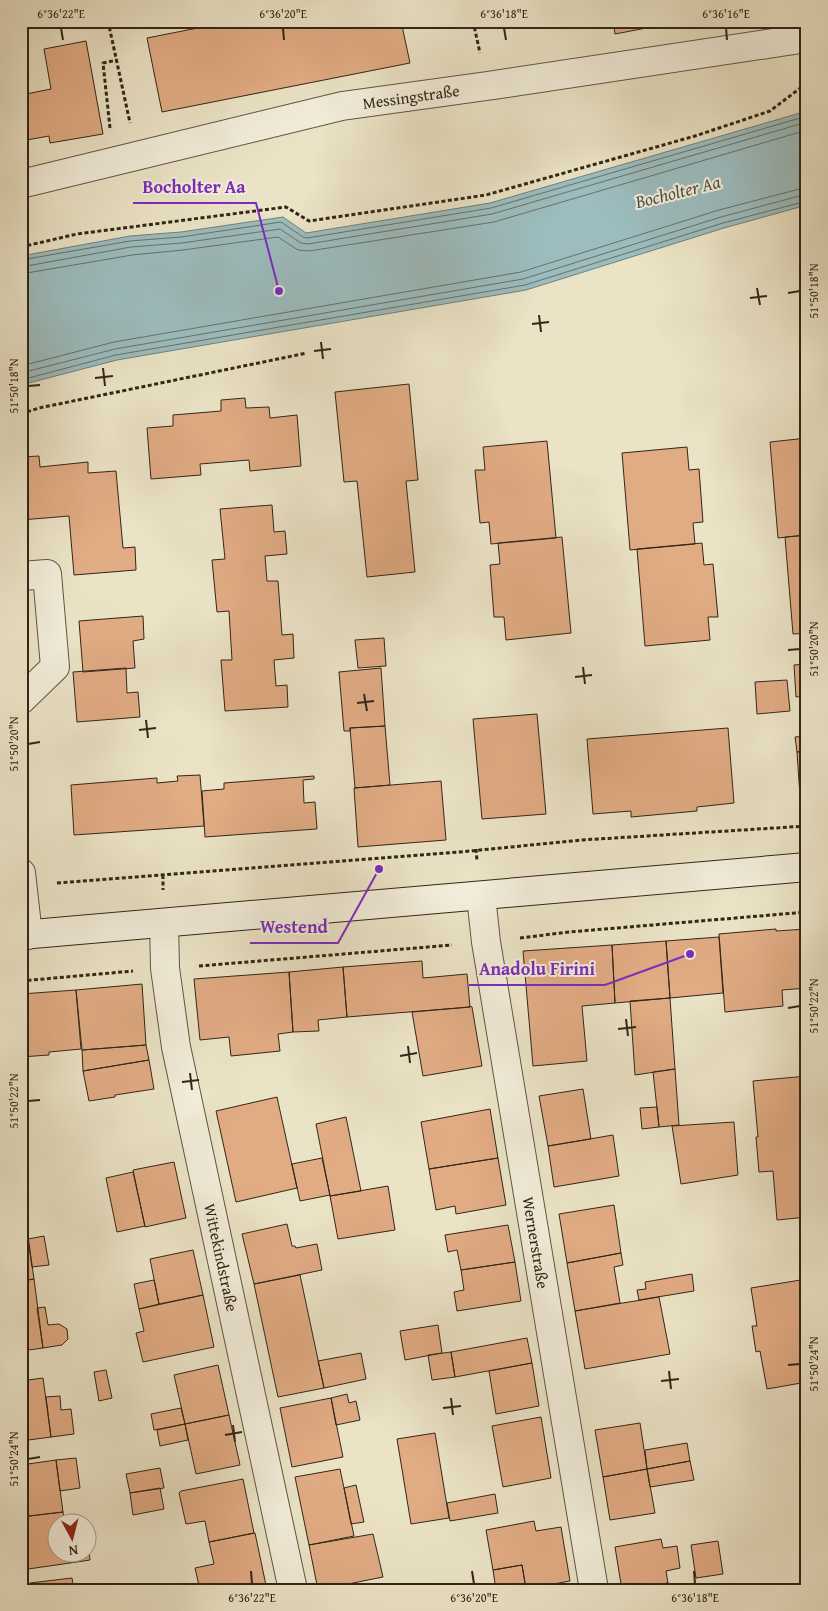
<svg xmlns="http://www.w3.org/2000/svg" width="828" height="1611" font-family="'Gentium Book Plus',serif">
	<rect width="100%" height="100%" fill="#ebe3c6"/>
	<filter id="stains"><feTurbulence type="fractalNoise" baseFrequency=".004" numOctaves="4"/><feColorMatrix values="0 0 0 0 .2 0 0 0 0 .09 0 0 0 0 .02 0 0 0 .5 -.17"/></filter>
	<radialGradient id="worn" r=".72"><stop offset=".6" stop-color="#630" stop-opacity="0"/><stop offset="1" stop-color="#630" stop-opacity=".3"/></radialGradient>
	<path fill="#9cbcbe" stroke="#71807c" d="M807,111v94l-83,23 -198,62 -409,70 -96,25v-129l109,-20 51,-4 102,-15 23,16 184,-30z"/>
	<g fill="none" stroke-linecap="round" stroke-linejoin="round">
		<path stroke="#66716b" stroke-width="1" d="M21,260l109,-19 51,-4 100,-15 22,15 4,1 184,-30 316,-92
			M21,267l110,-20 51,-4 98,-14 21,14 7,1 184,-30 315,-92
			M21,274l111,-19 51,-5 95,-13 20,13 11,1 185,-29 313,-92
			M21,366l93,-24 407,-70 198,-62 88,-23
			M21,373l94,-24 408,-70 198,-62 86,-23
			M21,380l95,-25 409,-70 198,-62 84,-22"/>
	</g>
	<path fill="#e1ab84" stroke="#312618" d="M233,21h168l9,42 -248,49 -15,-74z
		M613,21h70l-68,13z
		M86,41l17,93 -53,9 -1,-7 -28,5v-46l30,-6 -7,-40z
		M409,384l9,96 -12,1 9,91 -48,5 -10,-96 -13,1 -9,-90z
		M245,398l1,10 23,-1 1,11 27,-3 4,51 -51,5 -1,-11 -49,4 1,11 -50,4 -4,-51 26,-2v-11l48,-4v-11z
		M807,438v97l-29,3 -8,-96z
		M547,441l9,97 -65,6 -2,-22 -9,1 -5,-53h10l-2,-23z
		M687,447l2,23 10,-1 4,53 -10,1 2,21 -65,6 -8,-97z
		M39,456l1,11 48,-5v11l28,-2 7,77 12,-1 1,23 -62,5 -5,-59 -48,4 2,16h-2v-79z
		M272,505l2,27 11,-1 2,23 -22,2 2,25h11l4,54 11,-1 1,24 -20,2 2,26 11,-1 1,22 -63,4 -4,-51h11l-3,-49 -12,1 -5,-52 13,-1 -5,-50z
		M807,535v98l-14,1 -8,-97z
		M562,537l9,96 -65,7 -2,-23h-10l-4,-52 10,-1 -2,-21z
		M702,543l2,22 9,-1 5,53h-10l2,23 -65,6 -8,-97z
		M143,616l1,23 -11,2 2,27 -52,4 -4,-51z
		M21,624l3,32h-3z
		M384,638l2,28 -28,2 -3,-28z
		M807,664v32l-11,1 -2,-32z
		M126,668l1,25 11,-1 2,25 -63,5 -4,-50z
		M381,668l4,58 -35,2v3h-6l-5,-59z
		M787,680l3,31 -33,3 -2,-32z
		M537,714l9,100 -64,5 -9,-100z
		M385,726l5,59 -35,3 -5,-60z
		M728,728l6,75 -37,4v4l-66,6v-6l-38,3 -6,-75z
		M807,736v15l-10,1 -2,-15z
		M807,751v60h-6l-4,-59z
		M200,775l4,51 -130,9 -3,-50 86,-7v5l21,-2 -1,-5z
		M314,776v3l-11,1 1,23 11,-1 2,27 -112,8 -3,-46 22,-2v-6z
		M441,781l5,59 -88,7 -4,-59z
		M776,929v2l31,-2v59l-25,2 1,16 -58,6 -6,-78z
		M719,937l4,56 -53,5 -4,-57z
		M666,941l4,57 -55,5 -3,-58z
		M612,945l3,58 -33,3 5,55 -54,5 -10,-115z
		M422,961l1,17 44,-4 3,33 -123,10 -4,-50z
		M343,967l4,50 -29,3 1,11 -26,1 -4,-60z
		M289,972l4,60 -15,2 2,17 -49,5 -2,-19 -29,3 -6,-61z
		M142,984l4,61 -64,5 -6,-60z
		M76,990l5,59 -32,3v3l-28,2v-63z
		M670,998l5,71 -40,6 -5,-74z
		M470,1006l2,1 10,59 -59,10 -11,-64 58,-5z
		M146,1045l3,15 -66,11 -1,-21z
		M149,1060l5,29 -39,6v2l-26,4 -6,-30z
		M675,1069l4,56 -20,2 -6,-55z
		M807,1076v141l-30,3 -4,-49 -14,1 -3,-35h2l-5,-56z
		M583,1089l8,50 -43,7 -9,-50z
		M277,1097l20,91 -61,14 -20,-91z
		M657,1107l2,20 -17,2 -2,-21z
		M490,1109l8,49 -69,11 -8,-47z
		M346,1117l15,74 -31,5 -14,-72z
		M734,1122l4,53 -57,9 -9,-58z
		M613,1135l6,41 -65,11 -6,-41z
		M322,1158l8,37 -30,6 -8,-37z
		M498,1158l8,47 -50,9 -1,-8 -19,4 -7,-41z
		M174,1162l12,56 -41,9 -12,-57z
		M133,1172l12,54 -28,6 -11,-54z
		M388,1186l7,44 -57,9 -8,-43z
		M614,1205l7,48 -54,10 -8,-49z
		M21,1222h5l8,57 -13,2z
		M287,1224l5,22h3l1,2 21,-4 5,26 -68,14 -12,-50z
		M508,1225l7,37 -54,8 -4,-20 -9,2 -3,-17z
		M44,1236l5,29 -17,2 -4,-28z
		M193,1250l10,45 -44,9 -9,-45z
		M621,1253l2,12 -9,2 6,36 -45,8 -8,-48z
		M515,1262l6,39 -64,10 -3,-19 10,-2 -3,-20z
		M692,1274l2,17 -55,9 -2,-10 9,-1 -1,-7z
		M300,1275l24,113 -46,9 -24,-113z
		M34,1279l9,69 -22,3v-70z
		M807,1279v103l-40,7 -7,-38 -4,1 -4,-26h5l-6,-38z
		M154,1280l5,24 -20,5 -5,-25z
		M203,1295l11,52 -71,15 -7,-29 8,-2 -5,-22z
		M659,1297l11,57 -85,15 -10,-58z
		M45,1307l3,18 11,-1 8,5 1,10 -6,6 -19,3 -6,-40z
		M438,1325l4,28 -37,7 -5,-29z
		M527,1338l5,25 -77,14 -4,-25z
		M451,1352l4,25 -23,3 -4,-25z
		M361,1353l5,26 -42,9 -6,-27z
		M532,1363l7,43 -43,8 -7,-43z
		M218,1365l11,50 -44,9 -11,-49z
		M106,1370l6,28 -13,3 -5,-29z
		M43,1378l8,59 -30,4v-60z
		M347,1394l2,9 7,-2 4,19 -24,5 -5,-27z
		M60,1396l1,14 10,-1 3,25 -23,3 -5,-40z
		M331,1398l12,59 -51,10 -12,-59z
		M181,1408l4,16 -31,6 -3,-16z
		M229,1415l11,50 -44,9 -11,-50z
		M541,1417l10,61 -48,9 -11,-61z
		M640,1423l7,46 -44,8 -8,-47z
		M185,1424l3,16 -28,6 -3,-16z
		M435,1433l14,85 -38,6 -14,-85z
		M687,1443l3,18 -43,8 -2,-19z
		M76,1458l4,30 -20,3 -4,-31z
		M56,1460l7,52 -42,5v-52z
		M690,1461l4,19 -44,7 -3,-18z
		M160,1468l4,20 -34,5 -4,-19z
		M340,1469l14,67 -45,9 -14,-68z
		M647,1469l8,44 -45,7 -7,-43z
		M243,1479l11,54 -45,9 -4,-21 -19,3 -7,-31 2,-2z
		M356,1485l8,37 -13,2 -7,-36z
		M160,1488l4,21 -31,6 -3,-22z
		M495,1494l3,19 -48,8 -3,-18z
		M63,1512l2,12h-7v30h11l1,9 -42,6 -7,-52z
		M534,1521l2,10 25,-4 9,54 -44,8 -4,-24 -29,5 -7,-40z
		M255,1533l12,57h-67l-5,-22 19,-4 -5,-22z
		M373,1534l10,43 -65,13 -9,-45z
		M88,1539l2,21 -20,3 -1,-9h19z
		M661,1539l2,9 14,-2 3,22 -14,3 2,12 -46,7 -7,-43z
		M718,1541l5,33 -27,4 -5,-33z
		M807,1552v38h-3l-4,-37z
		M522,1565l4,24 -30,1 -3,-20z
		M72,1578l2,12h-43l-1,-7z
		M668,1583l1,7h-39z"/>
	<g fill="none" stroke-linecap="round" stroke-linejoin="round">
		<g stroke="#605544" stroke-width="30">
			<g id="street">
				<path id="s1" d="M21,184l321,-78 145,-20 320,-48"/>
				<path d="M21,576l26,-2 8,93 -34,33"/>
				<path d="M21,873l7,62"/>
				<path id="s2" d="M481,896l5,46 108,648"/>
				<path id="s3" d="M164,923l1,45 11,79 117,543"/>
			</g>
		</g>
		<g stroke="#312618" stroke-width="30">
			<path id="secondary" d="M21,935l786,-68"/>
		</g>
		<path stroke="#312618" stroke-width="3" stroke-dasharray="4 2.5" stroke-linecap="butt" d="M108,21l22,102
			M473,21l7,32
			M21,22l5,-1
			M110,128l-7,-65 14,-3
			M21,247l56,-13 209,-27 23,14 177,-26 209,-59 75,-25 37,-28
			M21,414l18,-6 268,-55
			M476,849l1,12
			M163,875v15
			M57,883l403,-31 122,-12 225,-14
			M520,938l49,-6 238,-20
			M199,966l253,-21
			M21,981l112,-10"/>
		<use href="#street" stroke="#f2edda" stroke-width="28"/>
		<use href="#secondary" stroke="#f2edda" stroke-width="28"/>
	</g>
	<path fill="none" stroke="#312618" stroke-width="2" d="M61,28l2,12M283,28l1,12M504,28l2,12M726,28l1,12M757,288l3,17M788,293l12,-2M750,298l17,-2M539,315l2,17M532,324l17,-2M321,342l2,17M314,351l17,-2M103,368l2,18M95,378l18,-2M28,386l12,-1M788,650l12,-1M583,667l2,17M575,677l17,-2M364,694l3,17M357,703l17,-2M146,720l2,18M139,730l17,-2M28,744l12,-2M788,1008l12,-2M626,1019l2,17M618,1029l18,-2M408,1046l2,17M400,1056l17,-3M190,1073l2,17M182,1082l17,-2M28,1101l12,-1M788,1365l12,-1M669,1371l2,18M661,1381l18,-2M451,1398l2,17M443,1408l18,-2M233,1425l2,17M225,1435l17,-3M28,1459l12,-2M251,1571l1,13M472,1571l2,13M694,1571l1,13"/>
	<g text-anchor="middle" stroke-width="4" stroke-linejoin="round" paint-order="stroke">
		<g font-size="16" fill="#312618" stroke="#f2edda">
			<text dy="6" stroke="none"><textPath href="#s1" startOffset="400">Messingstraße</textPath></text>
			<text dy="6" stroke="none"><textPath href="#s2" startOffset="351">Wernerstraße</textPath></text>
			<text dy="6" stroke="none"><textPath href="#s3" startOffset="340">Wittekindstraße</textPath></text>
		</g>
		<g font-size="18" font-style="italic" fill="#51534a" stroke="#f2edda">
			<text transform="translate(678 192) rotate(-14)" y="6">Bocholter Aa</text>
		</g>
	</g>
	<path fill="none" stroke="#7b2cbf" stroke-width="2" d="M279 291L256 203H133M379 869L338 943H250M690 954L605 985H469"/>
	<g fill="#7b2cbf" stroke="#f2edda" stroke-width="2">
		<circle cx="279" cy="291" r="5"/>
		<circle cx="379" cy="869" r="5"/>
		<circle cx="690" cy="954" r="5"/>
	</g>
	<g font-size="18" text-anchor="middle" font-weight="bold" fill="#7b2cbf" stroke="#f2edda" stroke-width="4" stroke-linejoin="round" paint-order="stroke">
		<text x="194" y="193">Bocholter Aa</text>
		<text x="294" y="933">Westend</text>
		<text x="537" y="975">Anadolu Firini</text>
	</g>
	<rect width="828" height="1611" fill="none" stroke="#ebe3c6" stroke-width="55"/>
	<g transform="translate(72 1538) rotate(173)"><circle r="24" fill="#f2edda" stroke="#a59d8c"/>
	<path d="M0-4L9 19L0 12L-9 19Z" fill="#8f2418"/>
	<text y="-8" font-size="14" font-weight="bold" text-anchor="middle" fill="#312618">N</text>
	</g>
	<rect x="28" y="28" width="772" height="1556" fill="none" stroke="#312618" stroke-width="2"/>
	<g font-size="12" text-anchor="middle" fill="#312618">
		<text x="61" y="18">6°36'22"E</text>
		<text x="283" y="18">6°36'20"E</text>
		<text x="504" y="18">6°36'18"E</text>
		<text x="726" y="18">6°36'16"E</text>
		<text transform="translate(814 291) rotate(-90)" y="4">51°50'18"N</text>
		<text transform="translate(14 386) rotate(-90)" y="4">51°50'18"N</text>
		<text transform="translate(814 649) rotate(-90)" y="4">51°50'20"N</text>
		<text transform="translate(14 744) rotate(-90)" y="4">51°50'20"N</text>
		<text transform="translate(814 1006) rotate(-90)" y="4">51°50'22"N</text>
		<text transform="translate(14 1101) rotate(-90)" y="4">51°50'22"N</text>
		<text transform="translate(814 1364) rotate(-90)" y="4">51°50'24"N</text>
		<text transform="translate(14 1459) rotate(-90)" y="4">51°50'24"N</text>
		<text x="252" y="1602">6°36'22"E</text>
		<text x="474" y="1602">6°36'20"E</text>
		<text x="695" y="1602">6°36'18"E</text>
	</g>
	<rect width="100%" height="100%" filter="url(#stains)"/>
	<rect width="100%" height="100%" fill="url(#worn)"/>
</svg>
